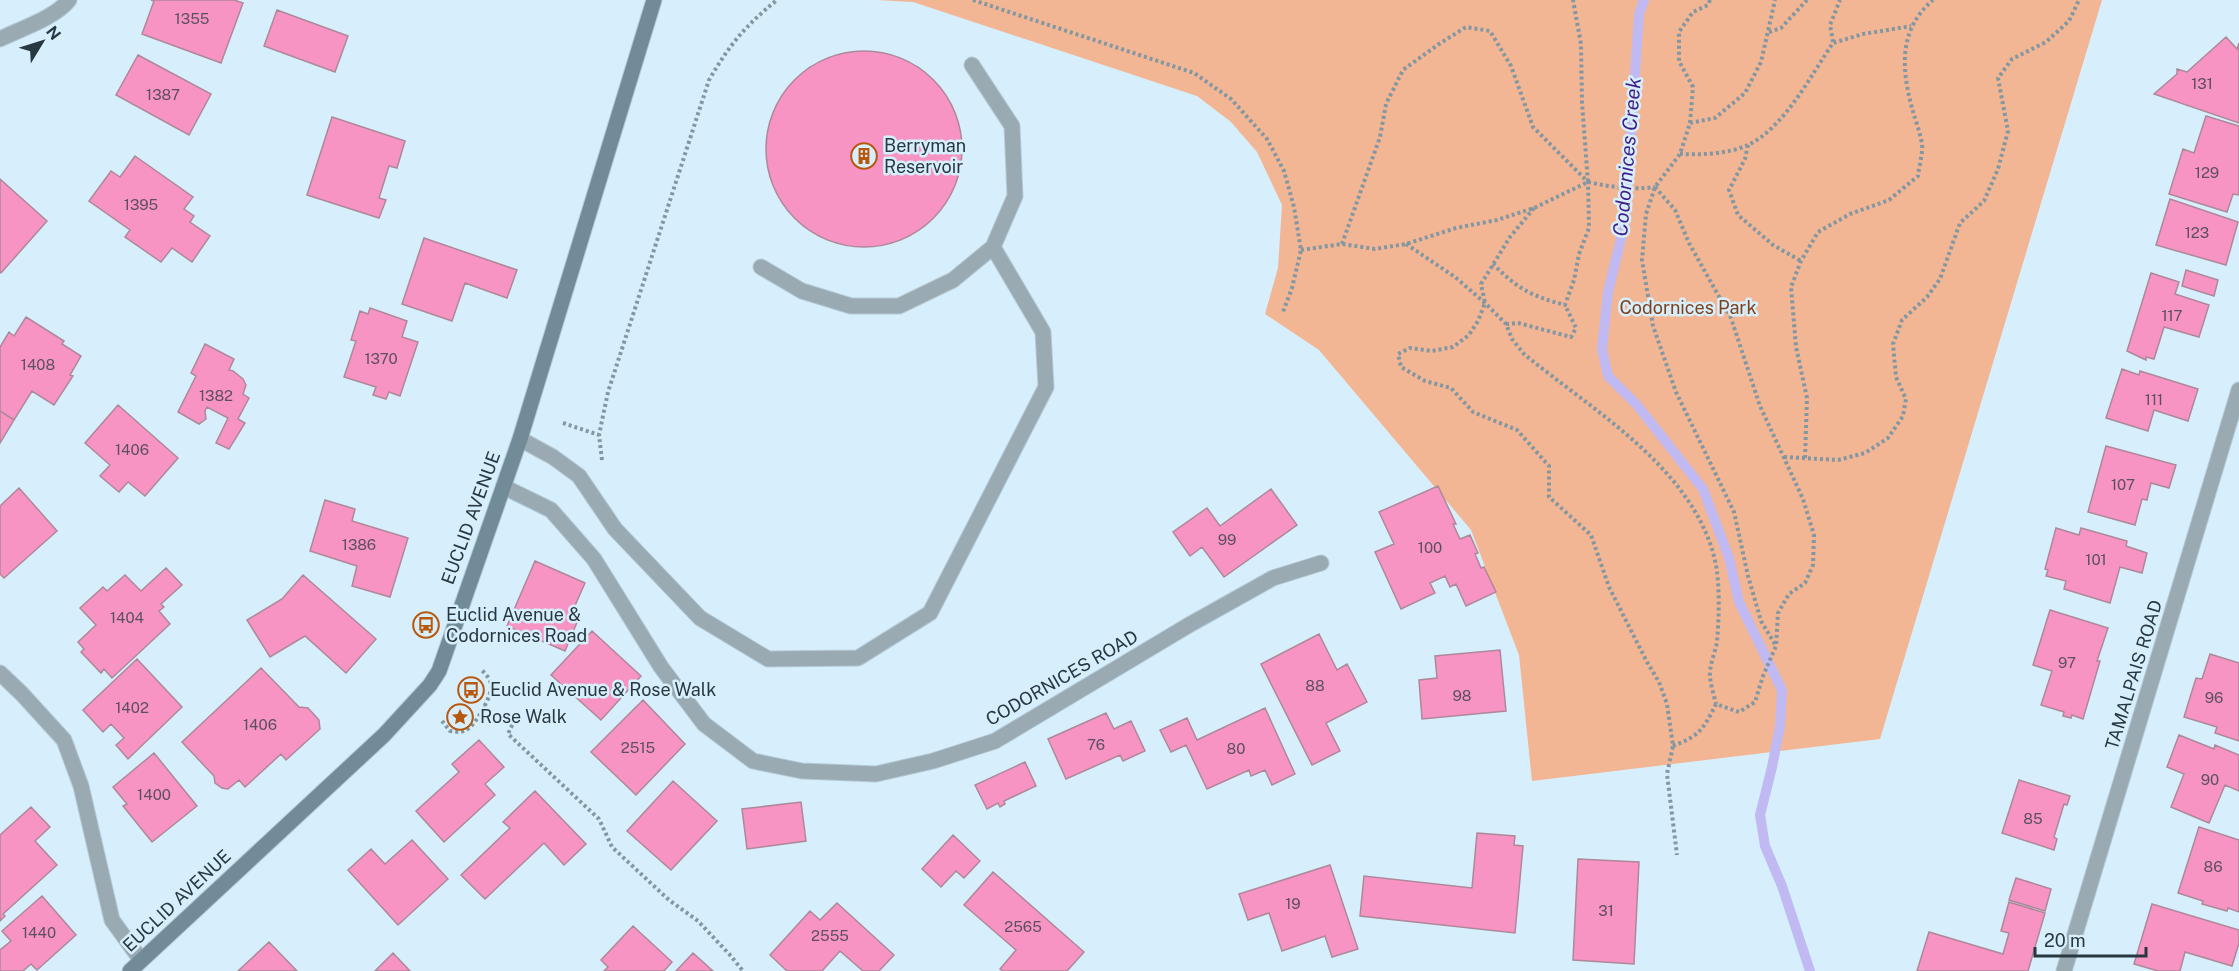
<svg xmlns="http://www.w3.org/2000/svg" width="2239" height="971" font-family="'Public Sans',sans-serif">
	<rect width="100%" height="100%" fill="#d7effc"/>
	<path fill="#f2b694" d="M877,0h1225l-222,739 -348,42 -13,-126 -48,-125 -152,-180 -54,-36 13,-46 4,-63 -25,-53 -26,-30 -34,-26 -284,-94z"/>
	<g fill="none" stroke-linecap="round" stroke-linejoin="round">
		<path stroke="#c1baf2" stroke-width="10" d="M1644,0l-5,14 -14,208 -17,70 -6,57 6,27 29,29 66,84 26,69 10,44 43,88 -2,36 -8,41 -12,48 5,31 17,40 28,85"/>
	</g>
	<path fill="#f794c4" stroke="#ae8899" stroke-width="1.5" d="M151,0h83l9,3 -22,60 -79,-29 12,-33z
		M277,10l71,26 -13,36 -71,-26z
		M2226,37l11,12 2,-6v80l-85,-29 23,-20v-5l10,3z
		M766 149a98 98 0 1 1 196 0a98 98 0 1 1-196 0Z
		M138,55l73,39 -22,41 -73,-40z
		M2206,116l33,10v69l-6,-1 -6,18 -58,-18 14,-45 11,4z
		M332,117l73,24 -8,27 -8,-2 -10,32 7,2 -7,18 -72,-23z
		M135,156l58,41 -9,12 10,7 -4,6 20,14 -18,26 -20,-14 -11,14 -36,-25 5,-7 -41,-29 22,-30 9,6z
		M0,179l47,42 -46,52 -1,-1z
		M2170,199l68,23 -12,43 -70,-20z
		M424,238l93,32 -10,28 -42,-15 -13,38 -50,-17z
		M2186,270l32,10 -4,16 -32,-10z
		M2151,273l28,9 -4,12 34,11 -10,32 -35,-10 -10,32 -8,-2v3l-19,-9z
		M370,308l37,13 -5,16 16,5 -18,54 -11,-4 -3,7 -13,-4 3,-8 -32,-10 12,-36 -5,-1 9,-29 8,3z
		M26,317l38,24 -2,3 19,12 -11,19 3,1 -19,29 -22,-14 -18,29 -14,-9v-64l9,-15 5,4z
		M205,344l29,15 -5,11 4,1 10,8 3,6 -3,9 6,4 -11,21 7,4 -16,26 -13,-6 12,-25 -21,-11 -2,4 1,8 -7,5 -21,-12 18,-36 -5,-3z
		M2122,369l17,6 1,-4 58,18 -10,32 -34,-11 -6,21 -42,-13z
		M118,405l60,53 -33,38 -17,-14 -9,10 -19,-16 10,-11 -25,-22z
		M0,411l14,9 -14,23z
		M2106,446l70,19 -7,23 -18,-5 -4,17 -5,-1 -7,26 -47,-13z
		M1438,486l18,38h-3l7,15 10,-4 8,18 -3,1 6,14 3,-1 12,25 -30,14 -10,-22 -6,3 -5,-11 -15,7 5,10 -34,16 -26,-57 19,-8 -15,-32z
		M19,488l38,43 -53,47 -4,-4v-68z
		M1271,489l26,36 -73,52 -22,-30 -12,9 -17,-24 34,-24 13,18z
		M325,500l30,9 -3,12 56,17 -18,59 -38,-11 5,-20 -47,-15z
		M2056,528l23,7 2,-7 46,13 -1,5 21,7 -5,20 -22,-6 -10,36 -46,-14 2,-8 -20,-5 2,-6 -3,-1z
		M535,561l50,22 -15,34 8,3 -13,31 -58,-25z
		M166,568l16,17 -21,19 3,3 -5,4 11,13 -58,54 -8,-9 -3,4 -20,-21 3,-3 -6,-7 18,-17 -16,-17 23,-21 4,4 18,-16 16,16z
		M303,575l73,64 -30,34 -41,-37 -35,21 -23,-37 35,-21z
		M2050,610l58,18 -11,33h3l-17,58 -11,-4 -1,3 -8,-2 1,-4 -23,-7 11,-34 -19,-6z
		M592,631l49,45 -40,44 -50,-45z
		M1319,634l18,36 10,-6 20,38 -41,21 14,28 -28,14 -51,-101z
		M1500,650l6,61 -84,8 -3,-39 18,-2 -2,-22z
		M2210,654l29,9v78l-24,-8 2,-6 -33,-10 12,-39 6,1z
		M137,659l45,48 -54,52 -12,-14 8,-7 -13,-14 -8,8 -20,-22z
		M261,668l38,39 9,1 11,12 1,9 -34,31 -5,-6 -36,33 -6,-7 -11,9 -6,-1 -7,-5 -1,-7 -32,-34z
		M643,700l42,44 -49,51 -45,-43z
		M1265,708l30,66 -23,11 -7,-15 -14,6 -2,-6 -42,19 -21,-44 -15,7 -11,-22 27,-12 10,22z
		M1106,713l8,16 17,-8 14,30 -22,10 -3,-6 -54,24 -18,-40z
		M2179,735l35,14 1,-4 24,10v36l-14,-6 -16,38 -38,-16 13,-33 -17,-7z
		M479,740l25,27 -19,17 10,11 -51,47 -28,-31 43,-39 -7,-8z
		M154,753l43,53 -45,36 -29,-36 4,-2 -14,-17z
		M1025,762l11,24 -32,15 1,3 -5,3 -2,-4 -11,6 -12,-24z
		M2019,780l51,16 -3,9 -3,-1 -10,33 3,2 -3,11 -52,-17z
		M673,781l44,40 -46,49 -44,-39z
		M535,791l51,53 -22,21 -20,-22 -59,56 -24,-24 49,-47 -7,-6z
		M801,802l5,39 -59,8 -5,-40z
		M31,807l19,20 -15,14 22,24 -54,49 2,2 -5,5v-86z
		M2199,827l40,13v72l-11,-4 -1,3 -25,-7 1,-3 -25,-8z
		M1477,833l38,3 -1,9 9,1 -8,87 -155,-17 4,-40 108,12z
		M953,835l27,26 -16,17 -8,-7 -15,16 -19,-18z
		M412,840l36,39 -50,46 -50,-55 23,-21 14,15z
		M1578,859l61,3 -5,102 -61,-4z
		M1330,865l28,84 -26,8 -7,-21 -43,15 -13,-38 -21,7 -9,-26z
		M993,872l91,80 -17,19h-64l-3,-2 16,-19 -52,-45z
		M2016,878l35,11 -6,22 -36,-11z
		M42,896l34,39 -39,35 -6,-6 -8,7h-23v-21l11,-9 -9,-10z
		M2009,902l36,11 -17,58h-111l12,-39 74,22 6,-21 -8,-2z
		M837,903l57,52 -15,16h-16l-23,-20 -18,20h-35l-17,-16 40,-44 10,9z
		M2152,904l87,26v13l-7,23 -47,-14 -5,19h-22l-24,-7z
		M633,926l39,36 -8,9h-60l4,-4 -7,-7z
		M269,942l28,29h-59z
		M393,953l17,18h-35z
		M693,953l20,18h-37z"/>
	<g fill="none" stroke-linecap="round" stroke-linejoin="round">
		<g stroke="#b4cad6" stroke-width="17">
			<path id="lane" d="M761,267l41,24 49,15h48l54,-26 40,-33
				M520,439l33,18 26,19 36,53 85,89 68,41 90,-1 72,-45 116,-226 -3,-55 -50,-85 22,-51 -3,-70 -40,-61"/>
		</g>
		<g stroke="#b4cad6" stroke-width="17">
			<path id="street" d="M0,39c20,-10 55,-21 69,-39
				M504,487l47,23 43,49 67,108 43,57 49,37 49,10 74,3 57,-13 62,-20 194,-116 84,-47 48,-15
				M0,673l22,21 42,46 17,46 31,134 29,40
				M2064,971l175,-581"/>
		</g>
		<g stroke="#b4cad6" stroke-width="17">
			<path id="secondary" d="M130,971l254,-236 46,-50 9,-14 81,-232 134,-439"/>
		</g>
		<path stroke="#8397a2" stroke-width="4" stroke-dasharray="3 3" stroke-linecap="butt" d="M973,0l221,73 37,26 36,40 17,32 10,36 7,43 -9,38 -9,24
			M1710,0l-2,5 -15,7 -14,20v29l14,26 -3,36 -10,31 -25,33 -9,27 -4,46 11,66 23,66 58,120 14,64 13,45 15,25
			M1769,32l12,-4 26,-28
			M1833,42l-3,-17 10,-25
			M1690,123l25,-5 30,-25 16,-31 14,-62
			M1748,145l-3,14 -16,31 9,25 35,30 28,16
			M1680,154c21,1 48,0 68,-9 37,-18 63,-70 85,-102l30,-9 48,-8
			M1588,182c23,5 44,8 67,5
			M1655,187l20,23 14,33 42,75 29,88 43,93 11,36 -1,30 -8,18 -16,11 -11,19 -2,33 -13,30 -8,26 -16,10 -23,-8c-13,26 -17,32 -43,42
			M1534,208l-24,29 -29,47 4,19 -7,18 -9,14 -16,12 -21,4 -22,-3 -12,6 3,13 24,14 26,7 22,24 44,18 32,36v31l42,38 18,52 38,75 12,20 8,22 6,42 -6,28 10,81
			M1342,244l38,-107 6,-33 17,-34 36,-26 27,-17 24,4 21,35 22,61 55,55 1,46 -10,26 -5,26 -9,25c-34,-9 -47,-16 -72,-41
			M1406,244l49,33 30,26 21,21 6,15 12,15c69,57 173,116 192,211 4,24 3,52 1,77 -2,11 -8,24 -7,35 1,9 4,19 6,27
			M1301,250l41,-6 33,5 31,-5 50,-16 41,-8 37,-12 54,-26 -6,-79 -1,-59 -8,-44
			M1506,324l12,-1 53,14 5,-9 -11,-23
			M563,423l36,12
			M1784,457l54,3 27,-7 23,-15 15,-22 3,-17 -10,-22 -3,-33 9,-24 25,-23 13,-18 20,-56 24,-22 14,-32 10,-38 -10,-53 14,-19 34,-17 23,-21 10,-21
			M1805,458l2,-60 -11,-51 -5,-60 10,-26 17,-29 32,-18 39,-14 29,-24c1,-10 5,-22 4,-32 -2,-12 -7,-25 -10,-36 -11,-41 -13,-79 21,-108
			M602,460l-3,-25 9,-43 101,-312c21,-36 36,-54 68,-80
			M483,707l30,16 -5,11 91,85 13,28 57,53 29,21 32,34 13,16
			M442,721l8,10c8,1 13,2 19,-3 8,-6 24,-34 22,-43 -1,-7 -6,-12 -11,-16"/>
		<use href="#lane" stroke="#99aab3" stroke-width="15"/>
		<use href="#street" stroke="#99aab3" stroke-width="15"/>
		<use href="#secondary" stroke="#728b98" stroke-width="15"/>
	</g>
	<defs>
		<g id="building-ring" transform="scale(1.35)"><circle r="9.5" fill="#d7effc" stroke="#b7580f" stroke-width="1.5"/><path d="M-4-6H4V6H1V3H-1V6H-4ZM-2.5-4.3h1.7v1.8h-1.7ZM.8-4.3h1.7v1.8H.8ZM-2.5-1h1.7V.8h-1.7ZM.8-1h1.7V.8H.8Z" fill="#b7580f"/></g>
		<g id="bus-ring" transform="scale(1.35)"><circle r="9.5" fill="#d7effc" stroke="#b7580f" stroke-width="1.5"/><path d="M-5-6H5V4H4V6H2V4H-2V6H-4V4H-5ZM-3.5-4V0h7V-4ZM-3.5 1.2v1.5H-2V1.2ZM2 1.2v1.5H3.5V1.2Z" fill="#b7580f"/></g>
		<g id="sight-ring" transform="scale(1.35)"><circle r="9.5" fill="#d7effc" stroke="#b7580f" stroke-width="1.5"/><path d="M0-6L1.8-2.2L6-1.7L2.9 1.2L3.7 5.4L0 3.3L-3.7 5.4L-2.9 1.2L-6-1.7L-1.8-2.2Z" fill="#b7580f"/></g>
	</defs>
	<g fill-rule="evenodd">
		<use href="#building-ring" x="864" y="156"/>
		<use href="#bus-ring" x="426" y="625"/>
		<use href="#bus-ring" x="471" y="690"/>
		<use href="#sight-ring" x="460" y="717"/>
	</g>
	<g text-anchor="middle" stroke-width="5" stroke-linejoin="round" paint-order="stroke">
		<g font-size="15" fill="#5c4f61">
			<text x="192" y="24">1355</text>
			<text x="2202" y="89">131</text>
			<text x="163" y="100">1387</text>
			<text x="2207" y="178">129</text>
			<text x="141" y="210">1395</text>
			<text x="2197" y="238">123</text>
			<text x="2172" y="321">117</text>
			<text x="381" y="364">1370</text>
			<text x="38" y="370">1408</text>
			<text x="216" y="401">1382</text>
			<text x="2154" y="405">111</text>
			<text x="132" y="455">1406</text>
			<text x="2123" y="490">107</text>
			<text x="1227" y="545">99</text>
			<text x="359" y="550">1386</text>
			<text x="1430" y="553">100</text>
			<text x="2096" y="565">101</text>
			<text x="127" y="623">1404</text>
			<text x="2067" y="668">97</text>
			<text x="1315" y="691">88</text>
			<text x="1462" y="701">98</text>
			<text x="2214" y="703">96</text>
			<text x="132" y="713">1402</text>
			<text x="260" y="730">1406</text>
			<text x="1096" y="750">76</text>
			<text x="638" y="753">2515</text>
			<text x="1236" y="754">80</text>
			<text x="2210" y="785">90</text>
			<text x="154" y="800">1400</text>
			<text x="2033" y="824">85</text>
			<text x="2213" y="872">86</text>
			<text x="1293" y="909">19</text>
			<text x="1606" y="916">31</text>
			<text x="1023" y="932">2565</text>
			<text x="39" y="938">1440</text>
			<text x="830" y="941">2555</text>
		</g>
		<g font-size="18" fill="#283840" stroke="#d7effc" text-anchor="start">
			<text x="884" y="152">Berryman<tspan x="884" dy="21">Reservoir</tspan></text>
			<text x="446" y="621">Euclid Avenue &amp;<tspan x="446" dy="21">Codornices Road</tspan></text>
			<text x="490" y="696">Euclid Avenue &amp; Rose Walk</text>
			<text x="480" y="723">Rose Walk</text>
		</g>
		<g font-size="18" fill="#7d411b" stroke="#d7effc">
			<text x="1688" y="314">Codornices Park</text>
		</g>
		<g font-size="18" fill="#283840" stroke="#d7effc">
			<text transform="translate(471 518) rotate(-70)" y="6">EUCLID AVENUE</text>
			<text transform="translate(2134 675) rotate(-73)" y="6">TAMALPAIS ROAD</text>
			<text transform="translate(1062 678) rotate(-30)" y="6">CODORNICES ROAD</text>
			<text transform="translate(177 901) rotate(-43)" y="6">EUCLID AVENUE</text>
		</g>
		<g font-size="20" font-style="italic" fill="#401e87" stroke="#d7effc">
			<text transform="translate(1627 157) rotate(-85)" y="7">Codornices Creek</text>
		</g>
	</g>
	<g transform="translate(42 42) rotate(52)" stroke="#d7effc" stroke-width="4.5" paint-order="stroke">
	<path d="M0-4.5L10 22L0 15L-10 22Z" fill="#283840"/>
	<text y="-9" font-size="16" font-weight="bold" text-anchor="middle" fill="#283840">N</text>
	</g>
	<path d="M2035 947v9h111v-9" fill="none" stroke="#283840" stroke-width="3"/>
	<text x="2044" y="947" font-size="18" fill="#283840" stroke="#d7effc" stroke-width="4.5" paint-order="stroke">20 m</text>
</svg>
